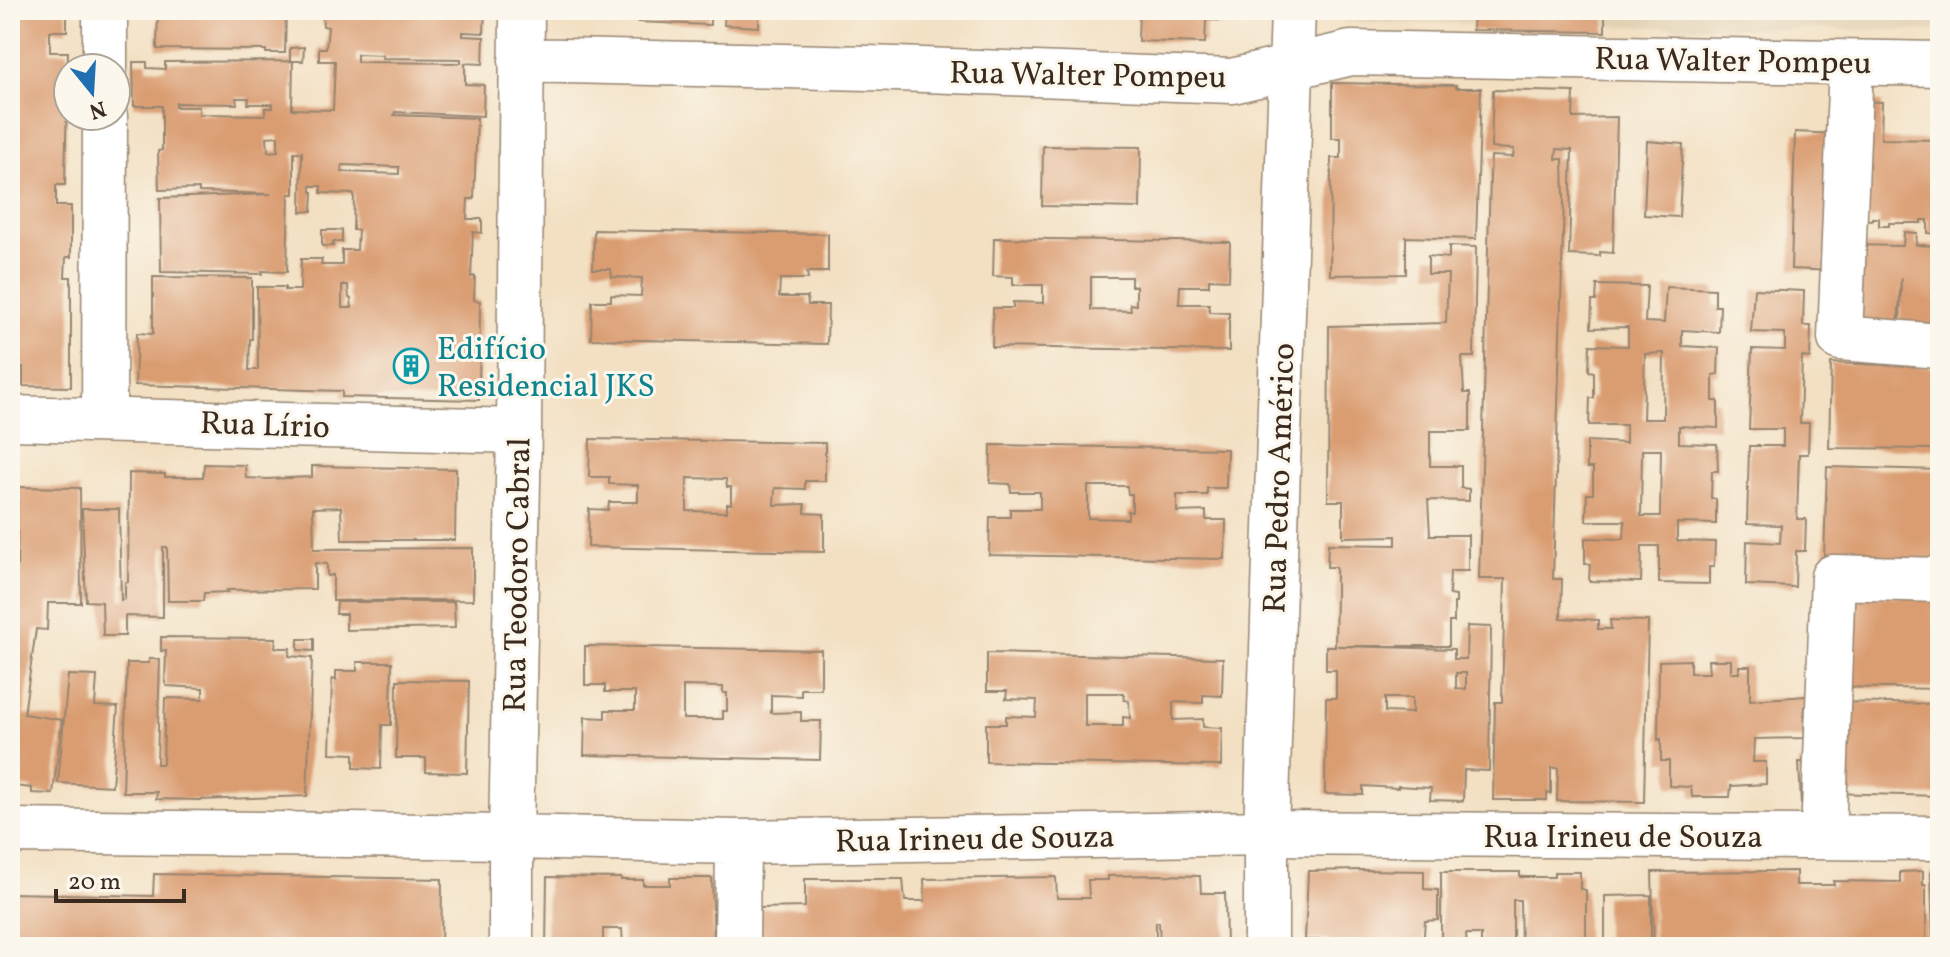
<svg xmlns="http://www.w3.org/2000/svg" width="1950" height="957" font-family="Vollkorn,serif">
	<rect width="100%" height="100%" fill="#fbf7ec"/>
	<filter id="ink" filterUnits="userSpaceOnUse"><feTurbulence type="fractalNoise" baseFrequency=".0125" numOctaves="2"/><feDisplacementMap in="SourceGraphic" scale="16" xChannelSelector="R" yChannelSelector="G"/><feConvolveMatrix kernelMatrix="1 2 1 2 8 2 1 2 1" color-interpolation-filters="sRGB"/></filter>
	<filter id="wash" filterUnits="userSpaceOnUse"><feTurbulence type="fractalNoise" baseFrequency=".006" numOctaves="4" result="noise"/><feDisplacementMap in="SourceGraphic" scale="32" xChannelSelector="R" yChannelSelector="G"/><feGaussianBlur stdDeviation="1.8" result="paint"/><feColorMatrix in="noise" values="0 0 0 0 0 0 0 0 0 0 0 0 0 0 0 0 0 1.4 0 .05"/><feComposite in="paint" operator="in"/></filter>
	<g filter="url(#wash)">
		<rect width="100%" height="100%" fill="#f3e0c3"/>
		<path fill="#e2d2b4" d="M1343,10h597v21l-597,-9z"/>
		<g id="blocks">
			<path fill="#da9d72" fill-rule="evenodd" d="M10,10h57v21h-17v21h18l-3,133h-9v21h15v51h-5l-1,20h6v110l-48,-1v-19h-13z
				M158,10h128l-1,43h-19v-3l-109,-1z
				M322,10h163l-1,23 -21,-1v4l21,1 -1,27 -18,-1v21l19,1 -1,31 -88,-4 -1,3 83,3 -3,81h-6l-1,20h15v14l-9,-1 -2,45 4,-1 -1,24 6,1 -1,99 -137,-3v-6l-207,-6 2,-52 16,1v-57l99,1v61h-2l-1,31h9l-1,-83h28v3h15l1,-31h21l-1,6h21v-15h15l1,-20h-5l1,-36 -33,-1v-7h-10v6h2l-1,19 -11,1 1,-60h-8v42h-5l-2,78 -25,-1v3l-101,-2 -1,-74 111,-4 -72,-2v-3l-40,1 -1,-39 4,-1v-44h-28l-1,-44h14v6l18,1v-7l127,-1h-2v-13l14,-1 -1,14h-10l-1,48 41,1 2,-49h-16v-13h7l2,-21 -5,-1zM357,54l26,1 -1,3 79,1v4l-104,-1zM236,98h13l-1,6h25v4h-8v7l-66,-1v-7h-23v-4l61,1zM278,136v15l-10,1 -1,-15zM342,165l57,2v7l-57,-2zM342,285h6l1,13 2,1 1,9h-10z
				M639,10h71v15l-72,-3z
				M725,10h34v17l-35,-2z
				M1051,10h29l1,3h-30z
				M1125,10h115v11l-34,-1 -1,23 -67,-2 1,-28h-14z
				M1408,10h197v22l-133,-2 1,-16h-65z
				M1332,83l124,2v3h25l-5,151 -70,-2v37l-76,1 1,-117h10v-20h-9z
				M1493,90l81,2 -1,26 44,-1 -4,136 -13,-1v4l-31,-1 3,-105 -15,-1 -1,10h7l1,39 -11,381h9l-1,39 37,2v9h13l-1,-9 38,1 -4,181 -87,-1 1,-33h-7v26l-4,-1v7h-54l2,-98h7l3,-123h-26l11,-404 1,-19 22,1 1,-8 -23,-1z
				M1855,101l27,1 -1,37 59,1v85l-2,-1 -1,10 -9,-1v-13h-7v3h-32v3h-10v-8h-7v2l-19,-1z
				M1795,132l44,2 -5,137 -43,-2z
				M1647,141l36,3 -4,73 -35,-2z
				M1043,146l98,1 -1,61 -98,-2z
				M322,230h20v12h-9v4h-11z
				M594,230l234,4v38h-21l1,7h-28l-1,18h28l1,8h20l-1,39 -236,-5 1,-38h19v-6l30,1 1,-18 -30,-1 -1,-8h-18z
				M1904,232l13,1 -1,12 24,1v82l-40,-1 1,-49 -3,48 -49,-2 3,-79 51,1z
				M994,238l236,4 -1,38 -20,-1v7h-29l-1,18h30v8l20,1v38l-237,-4 1,-39h20v-6l30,1v-18h-30v-8l-20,-1zM1091,277h40v9h5v19l-6,-1 1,7 -40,-1z
				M1449,246l27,1 -2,110h-12l2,36h6v38h-40v35h31v22l8,1v12l-41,-1 2,35h38v36h-18l-1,24 7,1v7h-2v19h-5v24h-112l117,3v10h12l1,-33 24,1 -2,144 -25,-1 -1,31 -33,-1 1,-12 -33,-2v2l-35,-2v9l-38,-1 1,-96h10v-28h-10v-24h9l1,-53v-26h-9l1,-23 68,1v-9l-53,1v-36h-15l1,-175 117,-3 2,-49h-20v-18l21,2zM1456,673h10v16l-10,-1zM1385,698h27v15l-27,-1z
				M1597,285l50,1 -2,36 19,1 2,-36 49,2v17h5l-1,26 -37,-2v16l37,2 -1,26 -5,1v26h5v27l-39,-2v17l38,1 1,27h-6l-1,27 5,1v25l-39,-1v18l38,1 -1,25h-5v17l-50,-1v-37h-17l-1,36 -52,-1 1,-17h-5v-26l39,1 1,-18h-39l1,-27h6v-26h-6v-27l39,2v-18h-37l1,-27h4v-26l-5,-1 1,-26 38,1v-19l-37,1 1,-27h4zM1664,353l-1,66h-20l2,-65zM1642,450h19l-1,66h-19z
				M1754,289l50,2 -1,35h8l-1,32 -8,-1 -2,66h9l-1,31h-9l-2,65h9l-1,32h-9l-1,36 -49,-2 1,-44 33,2 1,-18 -34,-1 2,-78h34v-17h-34l3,-80 33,1v-17l-34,-1z
				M1831,363l109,4v82l-111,-1z
				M590,439l235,4v38h-20v8l-30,-1 -1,17 31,-1v9l19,1v38l-236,-5 1,-38 19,1 1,-8h29v-17l-29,-1v-7h-20zM687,478l39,1 1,8h4v17h-4v8l-40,-1z
				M991,445l236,4 -1,39h-19v7h-30v17l29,-1v9h20l-1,39 -236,-4 1,-38h20v-8h30v-17h-29l-1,-8 -20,-1zM1088,486h39l1,8h4v18l-4,-1v8l-40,-1z
				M204,464l41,1 1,13 21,1 45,-2v-11l144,3 -1,71h-113l-1,-33 -28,1 1,41 159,-1v52l-140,1v-26l-6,1v-12l-12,-1v26l-88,1 1,2 -24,1 -1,8h-35l-1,-54h-4v70l-38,-1v20h-22l-1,-34 -16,-1 -4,-92h37l2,91 4,-1v-16l3,-1 1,-109 36,1v3h38z
				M1827,467l113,3v92l-116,-4z
				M18,487l62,1 1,115h-33l-1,27 -11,-1 -12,85 38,6 -9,74 -21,-1v-5l-18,-2 -1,7h-3v-226l7,1z
				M1841,595l99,2v92l-104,-2z
				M337,602h117l1,26 -109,2v-16h-10z
				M161,637l115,1 -1,10h15l-1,8 23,2 -5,138 -108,4 -43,-1 1,-7h-34l4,-129h22v-4h11l-3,105h6l2,-66 38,1v-11l-36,-2 -2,-3 1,-33 -5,1z
				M298,639h16v12l-16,-1z
				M585,646l236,4v39h-20v7l-30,-1v18l30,-1v9h20l-1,39 -236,-5 1,-38 20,1v-8h30v-18h-30v-7h-20zM683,686l40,1v6h4v18h-4v8h-40z
				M987,653l236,5 -1,38 -19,-1v8l-30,-1v18l30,-1v8l19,1 -1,38 -235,-4v-38h20v-8l30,1 1,-17 -31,-1 1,-8h-20zM1085,693h39v7l5,1 1,17 -7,-1v9h-38z
				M1690,660v13h19l-1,-13h23v13h8v-7h11v34l70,-5v11l-16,1 1,31 -51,1 -1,23h13v22l-35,2 -1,11h-38l-1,-10 -22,-1v-25h-8v-22l-3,1 1,-79z
				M357,662h35l-1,63h-9l-1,44 -27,-1v-14l-24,-1 2,-74 4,1v-9h21z
				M68,675l29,1 -2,30 23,1 -6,79 -54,-3z
				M397,680l72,1 -2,92 -41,-1v-14h-30z
				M1835,702l105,2v92l-110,-3z
				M1799,762l19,1 -1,41h-16z
				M1362,870l62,1v18l14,1v30l-13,1 -2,26h-27v-2l-16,2h-51v-7h-24l3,-69z
				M1796,871v14h38l-1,-4 67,1v-10l23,-1v14h3v62h-272l-2,-75z
				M1441,872h79v5h34v-5h26v17l6,1v57h-65l-1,-47h-7v47h-32v-13h-15l1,13h-26z
				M1931,872h9v75h-7z
				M154,874l288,5 -1,68h-431v-54l143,3z
				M1158,875l42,1 1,17h24l1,54h-66l-1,-25h-3v25h-397l-1,-39 47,-1v-28h98l2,22h20l-1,-22 132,-2 1,21h32l-1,-18h20v-4z
				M547,877l74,1v2h22v5h27v-7h40l2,1 2,68h-91l-1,-18h-19v18h-57z
				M1651,895v52h-46v-51z"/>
		</g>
	</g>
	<g filter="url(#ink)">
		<use href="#blocks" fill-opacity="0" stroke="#978570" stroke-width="2"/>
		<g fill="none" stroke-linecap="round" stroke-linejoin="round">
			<g stroke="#978570" stroke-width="47">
				<path id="minor" d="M521,60l347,8 364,13 119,-28 589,11
					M1851,63l-11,275 100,8
					M105,68v-58
					M10,418l509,13
					M104,420l1,-304
					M10,831l501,6 227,5 528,-9 674,5
					M1823,837l10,-260 107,3
					M511,947v-110l8,-406 3,-421
					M737,947l1,-105
					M1266,947v-114l27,-823"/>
			</g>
			<use href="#minor" stroke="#fff" stroke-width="44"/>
		</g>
	</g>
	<defs>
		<g id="building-ring" transform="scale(1.8)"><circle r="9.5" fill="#fbf7ec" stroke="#0f9aa8" stroke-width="1.5"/><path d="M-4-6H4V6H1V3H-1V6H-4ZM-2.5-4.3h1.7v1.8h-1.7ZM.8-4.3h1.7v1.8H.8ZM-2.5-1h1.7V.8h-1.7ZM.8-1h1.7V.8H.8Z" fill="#0f9aa8"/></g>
	</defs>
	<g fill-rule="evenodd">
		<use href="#building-ring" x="411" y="366"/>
	</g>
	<g text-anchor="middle" stroke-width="6" stroke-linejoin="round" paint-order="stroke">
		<g font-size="32" fill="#3b2a1e" stroke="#fbf7ec">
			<text transform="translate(1733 60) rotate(1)" y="11">Rua Walter Pompeu</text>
			<text transform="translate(1088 74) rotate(1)" y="11">Rua Walter Pompeu</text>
			<text transform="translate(265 424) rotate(2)" y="11">Rua Lírio</text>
			<text transform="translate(1278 478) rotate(-88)" y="11">Rua Pedro Américo</text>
			<text transform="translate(516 575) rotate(-89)" y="11">Rua Teodoro Cabral</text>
			<text x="1623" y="847">Rua Irineu de Souza</text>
			<text transform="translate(975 838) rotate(-1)" y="11">Rua Irineu de Souza</text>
		</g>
		<g font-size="32" fill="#0d838f" stroke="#fbf7ec" text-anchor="start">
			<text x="437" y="359">Edifício<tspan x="437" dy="37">Residencial JKS</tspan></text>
		</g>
	</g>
	<rect width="1950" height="957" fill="none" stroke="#fbf7ec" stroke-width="40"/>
	<g transform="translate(92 92) rotate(162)"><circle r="38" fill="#fbf7ec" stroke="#aea59a" stroke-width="2"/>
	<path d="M0-6L14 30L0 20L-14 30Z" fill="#1f6fb2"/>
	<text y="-12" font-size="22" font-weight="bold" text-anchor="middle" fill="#3b2a1e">N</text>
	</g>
	<path d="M56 889v12h128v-12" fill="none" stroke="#3b2a1e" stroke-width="4"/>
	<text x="68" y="889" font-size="24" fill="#3b2a1e" stroke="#fbf7ec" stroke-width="6" paint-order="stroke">20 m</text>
</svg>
